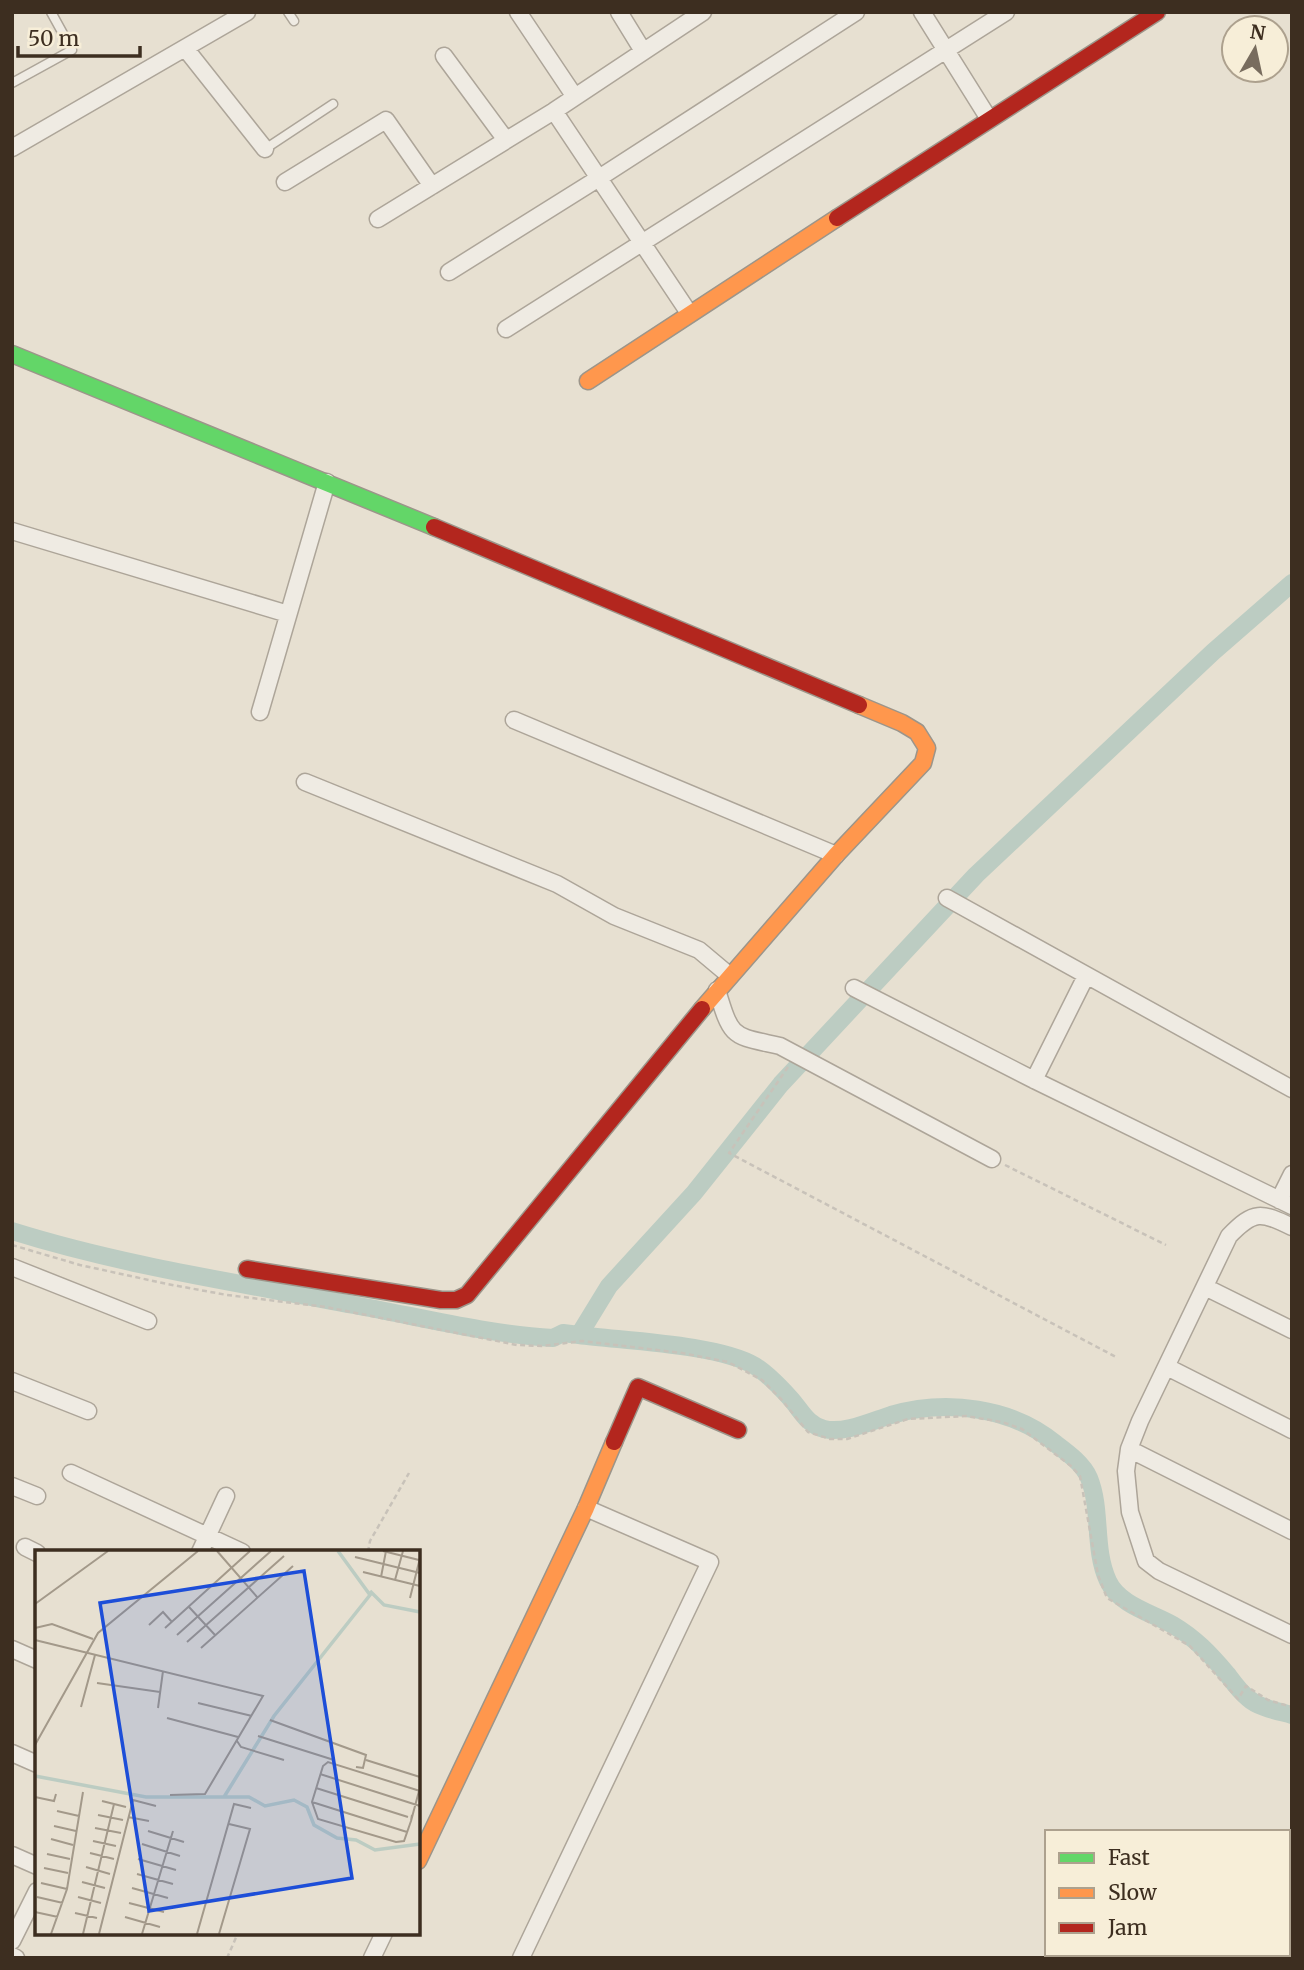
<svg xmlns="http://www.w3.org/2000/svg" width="1304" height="1970" font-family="Merriweather,serif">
	<rect width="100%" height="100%" fill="#e7e0d1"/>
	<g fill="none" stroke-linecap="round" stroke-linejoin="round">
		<path stroke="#bcccc2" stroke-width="18" d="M12,1231c112,35 228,52 342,74 66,12 132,29 199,33l10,-5 16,2c45,6 139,9 176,31 13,8 25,21 35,32 11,12 17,27 34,31 20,5 48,-8 67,-14 55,-16 121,-8 165,29 12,9 27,20 33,34 13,32 4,71 19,103 11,24 44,32 65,44 22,13 37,29 54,49 6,8 13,18 21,24 11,10 30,13 44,17
			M579,1335l30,-49 85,-93 87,-109 195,-209 237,-223 79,-69"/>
		<g stroke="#ada599" stroke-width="11">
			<path id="lane" d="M288,12l6,9
				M12,83l60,-33 -21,-38
				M265,149l68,-45"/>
		</g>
		<g stroke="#ada599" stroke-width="19">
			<path id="street" d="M518,12l57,85
				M619,12l24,39
				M922,12l67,107
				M185,48l80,101
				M444,56l62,84
				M554,111l135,202
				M12,148l235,-136
				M285,182l101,-62 46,66
				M378,219l176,-108 149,-99
				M449,272l150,-94 257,-166
				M506,329l500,-317
				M12,531l276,83
				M260,712l67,-230
				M514,720l322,135
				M305,782l252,102 57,32 85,34 31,26
				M947,898l345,191
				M854,988l180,92 258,126
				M717,990c15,50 15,45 63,56l212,113
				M1034,1080l52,-104
				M1279,1200l13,-26
				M1292,1227c-31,-15 -38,-17 -63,9l-89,185 -11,28 -3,22 4,41 16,49 13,10 133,64
				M12,1267l136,54
				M1205,1287l87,43
				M1167,1367l125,63
				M12,1381l76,30
				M1129,1449l163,82
				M71,1473l171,79
				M12,1486l25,10
				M25,1547l12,6
				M200,1552l26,-56
				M12,1649l25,11
				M12,1753l25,11
				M12,1855l25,11
				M12,1941l25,-50
				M12,1956l4,2
				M372,1958l12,-25
				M521,1958l189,-396 -124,-54"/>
		</g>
		<g stroke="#9c958a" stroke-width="19">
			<path id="fast" d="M12,354l422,173"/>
		</g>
		<g stroke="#9c958a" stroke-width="19">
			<path id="slow" d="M588,381l249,-163
				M702,1009l134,-154 87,-92 4,-15 -10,-16 -15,-9 -43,-18
				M418,1861l168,-353 28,-66"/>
		</g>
		<g stroke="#9c958a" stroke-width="19">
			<path id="jam" d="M837,218l320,-206
				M434,527l425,178
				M247,1269l194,31h15l11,-5 235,-286
				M614,1442l24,-55 100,43"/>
		</g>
		<path stroke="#c8c2b9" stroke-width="2.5" stroke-dasharray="5 3.5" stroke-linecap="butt" d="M788,1067l-59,86 387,204
			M1005,1165l161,80
			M12,1245l68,20 87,19 60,11 99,12 191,38 25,1 40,-5 100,12 46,9 34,18 19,19 27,33 22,7h17l61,-20 58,-3 36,6 20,7 49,37 9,10 18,99 9,23 83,48 48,53 8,-13 22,14 24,7
			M368,1552l2,-11 39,-68
			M227,1958l11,-25"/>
		<use href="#lane" stroke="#efebe3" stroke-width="8"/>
		<use href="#street" stroke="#efebe3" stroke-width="16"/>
		<use href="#fast" stroke="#63d668" stroke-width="16"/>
		<use href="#slow" stroke="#ff974d" stroke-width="16"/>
		<use href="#jam" stroke="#b3261e" stroke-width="16"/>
	</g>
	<g transform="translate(35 1550)">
		<rect width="385" height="385" fill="#e7e0d1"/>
		<path fill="none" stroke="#bcccc2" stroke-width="3.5" d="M335,41l14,14 36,7M0,226l111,21h103l16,9 29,-6 13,7 7,18 23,13 19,2 19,10 45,-6M189,247l50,-81 96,-121 -32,-44"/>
		<path fill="none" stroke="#a3998a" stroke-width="2" d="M182,1l40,46M348,1l36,9M320,7l65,16M328,22l57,14M346,27l5,-26M360,30l8,-29M375,48l10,-40M0,54l73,-53M154,57l26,28M114,75l14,-13 9,10M0,78l17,-4 41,15M130,78l85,-77M142,85l94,-84M0,90l228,56 -58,98 -35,1M152,92l97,-86M166,98l92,-82M62,133l63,9M163,153l54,13M46,157l14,-52M123,158l5,-37M132,168l71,19M235,170l96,35 -3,13 -7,-1M223,186l76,24M202,191l4,6 43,13M0,195l63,-112 100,-82M331,210l54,17M285,224l100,32M281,238l92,29M0,247l19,4 2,-7M67,251l24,6M277,252l95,30M22,261l22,5M63,265l25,5M377,265l-1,6 8,-30M93,267l21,4M376,271l-7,20 -8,1 -78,-23 -6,-17 11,-36 5,-4 92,29M19,276l22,5M60,278l26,5M113,281l36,11M16,289l22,6M58,291l23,5M107,294l38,12M55,303l24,6M12,304l23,5M103,309l38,11M51,317l24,7M9,318l24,5M102,324l36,10M47,332l23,6M6,333l26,6M97,338l36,10M2,347l26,6M43,347l23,6M94,353l35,9M0,362l23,5M40,363l22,5M90,367l35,10M16,384l16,-45 16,-97M48,384l31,-130M64,384l34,-134 23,6M107,384l31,-103M162,384l37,-130 17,4M184,384l31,-105 -21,-5"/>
		<path fill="#1d4ed8" fill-opacity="0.15" stroke="#1d4ed8" stroke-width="3.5" d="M269,21l48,307 -203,33 -49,-308z"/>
		<rect width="385" height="385" fill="none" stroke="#3d2e20" stroke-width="3.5"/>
	</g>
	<rect width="1304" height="1970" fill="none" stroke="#3d2e20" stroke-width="28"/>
	<rect x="1045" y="1830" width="245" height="126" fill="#f7eed8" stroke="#ada18e" stroke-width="2"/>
	<rect x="1059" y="1853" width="35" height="10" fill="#63d668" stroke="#ada18e" stroke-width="2"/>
	<text x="1108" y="1865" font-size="21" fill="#3d2e20">Fast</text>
	<rect x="1059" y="1888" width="35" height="10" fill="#ff974d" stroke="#ada18e" stroke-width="2"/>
	<text x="1108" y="1900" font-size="21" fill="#3d2e20">Slow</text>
	<rect x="1059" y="1923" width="35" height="10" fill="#b3261e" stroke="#ada18e" stroke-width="2"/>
	<text x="1108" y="1935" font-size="21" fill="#3d2e20">Jam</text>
	<g transform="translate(1255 49) rotate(9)"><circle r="33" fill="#f7eed8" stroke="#ada18e" stroke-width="2"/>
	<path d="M0-5L12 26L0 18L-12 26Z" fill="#786c5e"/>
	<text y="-10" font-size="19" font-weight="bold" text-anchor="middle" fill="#3d2e20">N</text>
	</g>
	<path d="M18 46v10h122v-10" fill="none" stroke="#3d2e20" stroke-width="3.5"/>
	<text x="28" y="46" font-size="21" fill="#3d2e20" stroke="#f7eed8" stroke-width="5" paint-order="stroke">50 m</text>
</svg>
